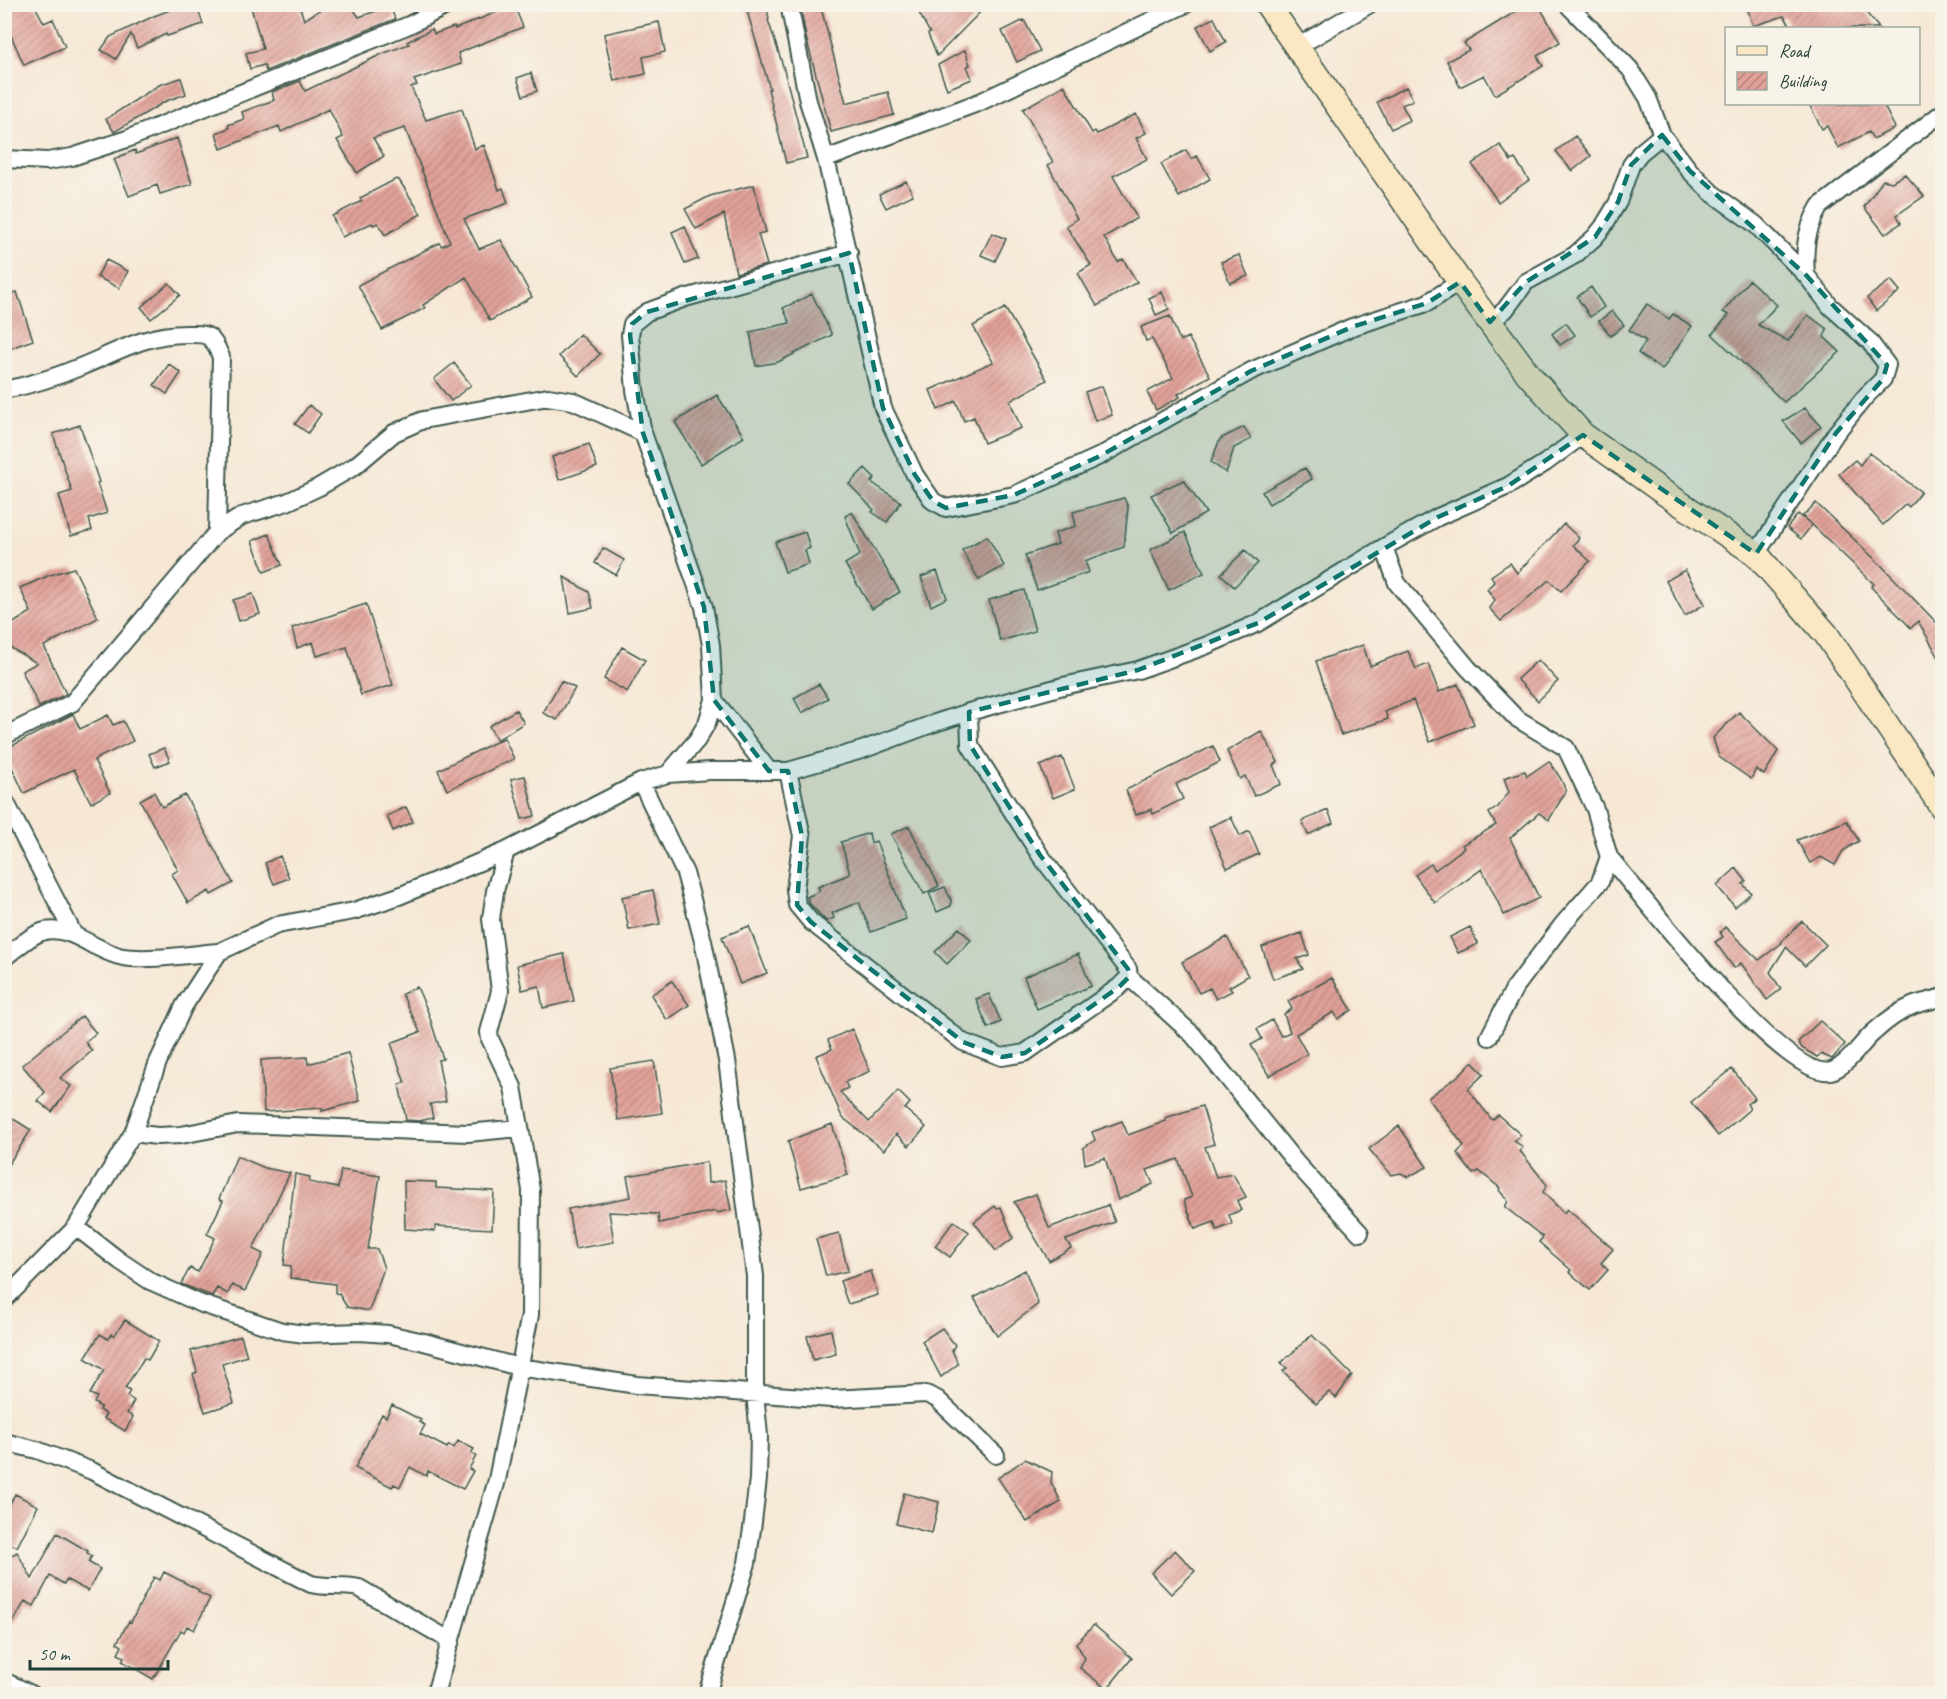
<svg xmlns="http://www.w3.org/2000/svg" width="1947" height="1699" font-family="Caveat,sans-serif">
	<defs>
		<pattern id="building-hatch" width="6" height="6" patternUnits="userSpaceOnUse" patternTransform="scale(1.5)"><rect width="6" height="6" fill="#e1a199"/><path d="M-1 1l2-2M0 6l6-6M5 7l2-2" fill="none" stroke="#b6847e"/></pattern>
	</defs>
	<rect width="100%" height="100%" fill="#f7f3e8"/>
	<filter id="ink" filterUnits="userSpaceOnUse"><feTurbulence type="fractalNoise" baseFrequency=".0167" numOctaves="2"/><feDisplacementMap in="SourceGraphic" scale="12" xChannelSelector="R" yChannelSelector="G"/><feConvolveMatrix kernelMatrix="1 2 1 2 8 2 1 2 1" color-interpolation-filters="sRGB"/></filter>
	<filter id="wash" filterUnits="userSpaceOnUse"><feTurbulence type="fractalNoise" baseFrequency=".008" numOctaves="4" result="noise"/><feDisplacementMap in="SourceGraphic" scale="24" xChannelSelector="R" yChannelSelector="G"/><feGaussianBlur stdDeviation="1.35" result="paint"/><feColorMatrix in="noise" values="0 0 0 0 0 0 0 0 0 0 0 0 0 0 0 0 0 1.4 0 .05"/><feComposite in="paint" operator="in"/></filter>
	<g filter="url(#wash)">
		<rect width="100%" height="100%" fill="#f6e8d5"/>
		<g id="blocks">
			<path fill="url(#building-hatch)" d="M4,4h30l10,19 9,-4 12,28 -41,18 -15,-34 -5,2z
				M186,4h10l7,20 -36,12 -1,-2 -29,14 -6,-14 -15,25 -15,-9 9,-13 44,-21z
				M250,4h49l5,16 25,-16h21l9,13 31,-11 5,13 -129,52 -2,-6 -14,4 -4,-16 17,-4z
				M745,4h21l3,15 -1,1 15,46 24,92 -21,5 -18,-74h2z
				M800,4h20l26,99 42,-11 6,23 -63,17 -25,-95z
				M914,4h74l-51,52 -9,-22 2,-1z
				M1528,4h10l22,38 -23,14 6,10 -48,29 -11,-20 -24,12 -13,-26 22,-11 -5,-7z
				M1746,4h113l20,24h-87l-8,-12 -31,10z
				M514,5l9,22 -65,26 3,11 -47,16 3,5 -6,2 15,33 36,-11 13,40 9,-4 15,45 4,-2 5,15 -44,16 15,30 22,-9 31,57 -42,24 -24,-44 -43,28 2,3 -43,22 -24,-45 81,-42 3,3 8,-4 -45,-114 -32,10 11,18 -27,17 -20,-33 6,-3 -14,-28 -48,23 -2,-6 -58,23 -5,-16 13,-5 -1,-3 16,-6 -2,-7 32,-12 -2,-8 28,-11 5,10 77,-37 27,-10 -2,-2 25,-13 2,5 20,-7 1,2z
				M1214,18l12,24 -16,9 -13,-25z
				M1024,20l16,31 -23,11 -15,-31z
				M659,22l6,30 -22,5 3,17 -32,7 -10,-47z
				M965,50l5,15 -3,1 5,13 -25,10 -9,-24z
				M531,73l6,18 -14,5 -6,-18z
				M181,78l5,16 -20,7 -52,31 -8,-13 53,-34z
				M1064,85l28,48 3,-2 2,3 39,-20 10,19 -10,5 11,21 -34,17 24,42 -33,19 14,25 5,-3 14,23 -40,24 -19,-33 13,-8 -25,-39 11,-7 -29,-54 5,-3 -30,-53z
				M1406,87l7,13 -11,5 8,15 -19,9 -14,-27z
				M1809,104h74l12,24 -22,11 -4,-7 -31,16 -11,-22 -5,3z
				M1575,136l16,20 -19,15 -16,-20z
				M177,138l15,46 -32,10 -3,-9 -28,11 -15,-37 21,-9 1,4z
				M1500,145l11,16 4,-2 14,21 -31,22 -26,-38z
				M1186,150l5,9 6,-3 13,23 -31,18 -18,-33z
				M1905,174l19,22 -27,19 4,8 -16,11 -21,-27 19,-27 9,2z
				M396,179l3,1 22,34 -36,21 -7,-12 -5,2 -1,-2 -30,14 -10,-21 30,-15 -2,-3z
				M906,181l7,14 -27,13 -7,-14z
				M754,185l12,47 -8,2 9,31 -31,8 -12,-59 -28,15 -11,-20 25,-13z
				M685,226l13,33 -13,5 -13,-32z
				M992,233l14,6 -11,22 -14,-6z
				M1239,255l9,21 -18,7 -9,-21z
				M106,260l22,11 -9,17 -22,-11z
				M1749,280l28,25 -19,20 30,16 20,-26 19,14 -3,8 16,15 -56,50 -72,-68 17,-19 -6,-3z
				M1891,280l9,11 -24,20 -9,-13z
				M169,283l11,12 -29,24 -10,-12z
				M1591,287l13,20 -14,10 -13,-20z
				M17,292l16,48 -25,9 -4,-10v-43z
				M1162,292l7,17 -13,6 -7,-17z
				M812,294l20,41 -54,27 -22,4 -6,-34 40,-9 -7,-15z
				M1647,304l22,15 4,-5 19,12 -30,44 -24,-17 8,-12 -17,-11z
				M1005,308l42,72 -37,21 11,27 -37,15 -10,-26 -10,4 -8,-20 -18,9 -8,-20 63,-28 -20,-36z
				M1612,311l12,14 -13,11 -12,-15z
				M1170,316l10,25 8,-4 22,39 -32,18 2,3 -24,13 -9,-18 26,-14 -21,-39 -6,2 -5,-14z
				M1566,323l9,12 -15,10 -8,-11z
				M580,334l20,20 -22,22 -19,-20z
				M454,363l17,22 -20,16 -17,-22z
				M169,364l12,9 -14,21 -13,-9z
				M1102,386l10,29 -17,6 -10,-29z
				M717,395l27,42 -43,27 -26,-42z
				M309,405l12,9 -13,19 -13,-9z
				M1805,408l16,18 -20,17 -18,-22z
				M80,425l19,57 -2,1 10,30 -18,6 3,11 -21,6 -12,-41 13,-4 -19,-57z
				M1244,427l7,12 -17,9 -8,25 -15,-11 9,-23z
				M589,444l8,23 -38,13 -7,-23z
				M1869,453l52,39 -12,15 -3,-3 -23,21 -44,-51 16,-14 5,5z
				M865,468l10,10 -4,4 30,20 -14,20 -15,-10 2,-2 -25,-26z
				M1305,468l7,11 -43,25 -7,-12z
				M1184,480l22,33 -33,20 -22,-38z
				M1124,498l4,9 -4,40 -39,14 4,11 -52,18 -12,-35 33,-11 -3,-11 21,-7 -3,-14z
				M1816,503l65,62 55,57 6,-4v45l-24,-42 -7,7 -40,-41 3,-3 -71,-68z
				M852,512l48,80 -28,17 -27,-45 15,-9 -15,-39z
				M1798,514l14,11 -11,14 -14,-11z
				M1564,524l15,14 -6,7 17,16 -29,30 -12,-11 -48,41 -12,-13 6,-8 -8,-11 7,-7 -3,-6 19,-13 7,10z
				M805,532l5,16 -5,2 4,14 -24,8 -10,-30z
				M1185,532l19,41 -35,17 -19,-40z
				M269,534l13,31 -18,7 -12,-31z
				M987,536l17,30 -25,14 -17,-30z
				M603,548l21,12 -8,15 -21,-12z
				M1245,550l13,13 -24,24 -13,-13z
				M74,568l24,50 -54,28 22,48 -27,13 -17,-36 15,-8 -33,-19v-7l6,-12 21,-13 -11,-24 30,-13z
				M1685,570l20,34 -20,12 -19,-35z
				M937,571l10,27 -16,8 -10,-29z
				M564,577l25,15 4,16 -23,5z
				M1024,590l11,41 -35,10 -11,-41z
				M253,594l7,20 -21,7 -6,-21z
				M366,604l27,81 -32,10 -14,-48 -30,9 -4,-14 -16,6 -5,-20z
				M1363,645l7,21 38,-15 8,18 12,-5 11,28 19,-8 16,40 -44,18 -17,-42 -28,12 3,7 -47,16 -25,-74z
				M622,647l23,13 -18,32 -23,-13z
				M1538,660l20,21 -20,20 -21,-22z
				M561,681l14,7 -18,32 -14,-7z
				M819,684l9,14 -26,15 -8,-15z
				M516,710l8,13 -27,17 -8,-14z
				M1739,712l39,39 -14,24 -8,-6 -5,10 -32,-22 -6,-19z
				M73,714l7,15 28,-14 5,10 10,-4 10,20 -39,19 16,33 -19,10 -17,-34 -50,24 -20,-43z
				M1261,731l17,31 -5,3 8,19 -27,12 -9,-20 -5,3 -13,-28z
				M504,738l10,21 -67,31 -9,-20z
				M1213,746l7,16 -44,22 7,15 -30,15 -2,-5 -15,6 -10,-25z
				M164,748l6,13 -15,6 -6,-13z
				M1062,757l13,32 -22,9 -13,-32z
				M1549,761l12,18 5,12 -17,29 -10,-7 -29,25 29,60 -35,17 -22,-46 -47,34 -20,-28 16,-11 4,6 29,-22 -2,-3 34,-20 -7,-12 9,-6 11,-15 -5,-14 21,-7 2,5z
				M525,776l10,40 -13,3 -11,-40z
				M154,792l8,15 23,-12 48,88 -22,12 -2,-4 -21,12 -16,-29 6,-4 -38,-70z
				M406,807l7,15 -20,9 -6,-15z
				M1328,810l5,13 -25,12 -6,-14z
				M1231,817l9,19 9,-5 10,23 -32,14 -18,-41z
				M1847,821l12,20 -16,10 -8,14 -14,-8 -11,6 -13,-23z
				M909,826l30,60 -15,8 -33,-60z
				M869,833l2,10 5,-2 30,78 -35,13 -12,-30 -27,11 2,5 -8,3 -16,-17 -3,-7 13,-6 -2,-4 32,-13 -9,-32z
				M280,856l9,22 -15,6 -9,-21z
				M1736,868l10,13 -3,3 8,9 -16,14 -18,-21z
				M945,887l6,13v6l-14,6 -8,-19z
				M653,890l7,34 -31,6 -7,-33z
				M1802,921l24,24 -21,21 -19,-19 -16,25 11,17 -14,11 -26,-37 -7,5 -19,-26 8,-5 -3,-5 5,-5 34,33 23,-17 -1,-1z
				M749,926l18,47 -27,11 -18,-47z
				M1470,927l8,17 -20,9 -8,-16z
				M959,928l12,12 -24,24 -12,-12z
				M1302,933l7,22 -12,4 6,10 -30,10 -11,-32z
				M1227,937l21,39 -19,11 3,4 -16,8 -6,-11 -11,5 -17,-31z
				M564,954l10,47 -31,7 -4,-22 -17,4 -5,-25z
				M1078,954l13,32 -54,23 -13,-32z
				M1332,978l20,32 -14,9 -4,-7 -38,22 11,20 -38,22 -18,-31 11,-6 -5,-10 15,-9 9,16 9,-4 -6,-18 8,-5 -4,-8z
				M672,981l17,24 -22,15 -16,-25z
				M417,987l11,25 15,47 -5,1 8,41 -16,3 3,14 -14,3 -13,-1 -7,-36 6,-1 -14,-40 29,-11 -18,-38z
				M989,994l12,28 -13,6 -12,-29z
				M82,1016l14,17 -11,9 7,9 -32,27 11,8 -19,26 -14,-11 7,-9 -23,-27z
				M1820,1021l25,23 -13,15 -11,-5 -4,3 -15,-9 -4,-6z
				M852,1029l18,42 -25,11 3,6 -8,4 29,30 29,-31 12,12 -5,6 21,18 -17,19 -13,-12 -12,16 -42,-33 -26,-61 16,-7 -4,-9z
				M348,1053l12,48 -38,10v-3l-58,4 -3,-52 46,-3 1,7z
				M654,1061l8,52 -44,7 -8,-52z
				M1472,1062l12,12 -16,15 24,31 6,-5 23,20 -7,6 9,6 -3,4 27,34 -4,7 21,21 3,-4 46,40 -12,14 7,7 -18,20 -21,-18 2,-2 -32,-28 4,-5 -38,-30 3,-6 -9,-11 1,-2 -21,-17 -6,3 -16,-21 7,-7 -36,-48 30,-22z
				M1732,1069l23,29 -8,6 3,5 -32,27 -27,-34z
				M1202,1106l12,38 -9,3 11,30 17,-3 13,23 -9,4 4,9 -12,5 3,9 -15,6 -3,-8 -19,7 -11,-29 8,-3 -14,-38 -31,11 6,14 -35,16 -13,-42 -20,6 -2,-16 12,-8 -3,-8 30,-11 6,14 38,-14 -1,-3z
				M4,1113l27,17 -27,41z
				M832,1124l16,51 -47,13 -13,-47z
				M1399,1126l28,41 -19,10 -7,-4 -10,2 -22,-26z
				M237,1156l28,12 25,5 -37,76 10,5 -18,37 -13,-6 -4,9 -11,-6 -5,8 -31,-12 9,-16 8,4 17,-34 -8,-4 16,-33 -4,-2z
				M707,1162l1,21 17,-3 6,30 -15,3v-2l-57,12 -1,-9 -49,-2 5,30 -39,7 -7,-40 63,-12 -4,-21z
				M341,1170l39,6 -12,73h9l7,19 -15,43 -22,-4 -8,-13 -4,-1v-9l-45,-6 1,-12 -7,-1 11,-91 15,3 -1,5 29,6z
				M404,1181l32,1v6l58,3 -2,38 -57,-3v5l-30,-2z
				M1036,1194l13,34 59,-23 7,17 -49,18 5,8 -22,13 -35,-59z
				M995,1206l2,3 4,-2 12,31 -17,13 -22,-29z
				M954,1221l15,11 -19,25 -15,-11z
				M839,1233l9,38 -22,5 -10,-37z
				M1025,1270l13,34 -41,32 -23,-38z
				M871,1271l7,24 -30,9 -8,-23z
				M125,1320l34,21 -11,19 -4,-2 -19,30 5,3 -3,5 7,5 -7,12 6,4 -8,14 -22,-13 3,-4 -7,-4 2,-3 -7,-4 3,-6 -7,-3 14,-24 -19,-12 15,-24 8,5 3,-5 3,2z
				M942,1328l13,17 -3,5 6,14 -17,13 -19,-36z
				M831,1330l5,24 -23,6 -6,-24z
				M1312,1335l40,40 -16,23 -7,-6 -13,12 -33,-33 4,-3 -6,-5z
				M241,1336l6,20 -25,8 12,39 -29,9 -12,-38 4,-2 -6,-21z
				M392,1405l29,15 -2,2 6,3 -5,9 27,14 2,-3 5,3 4,-7 16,8 -3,4 5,3 -7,13 4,2 -10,18 -35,-18 -2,5 -16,-9 -10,20 -6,-3 -2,3 -37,-19 27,-54 4,3z
				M1025,1459l27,13 -1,10 10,20 -34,20 -29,-44z
				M904,1493l35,9 -7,31 -36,-9z
				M15,1494l23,12 -21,41 -13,-6v-26z
				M57,1533l31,18 -1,2 5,3 -4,6 12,7 -12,22 -21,-11 -3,4 -14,-8 -16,30 -9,-5 -11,20 -10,-5v-56l13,-8 15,27z
				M1175,1550l20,21 -24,23 -20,-21z
				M164,1572l35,18 -1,2 12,6 -16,32 -7,-4 -3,6 -3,-2 -28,49 -31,-18 2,-4 -6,-3 4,-8 -5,-3 12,-22 2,1 23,-45 6,3z
				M1094,1625l38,33 -25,31 -27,-21 5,-10 -9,-15z"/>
		</g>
	</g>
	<g filter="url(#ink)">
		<use href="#blocks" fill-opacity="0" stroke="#3f574c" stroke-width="1.5"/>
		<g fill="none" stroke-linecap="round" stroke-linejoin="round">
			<g stroke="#3f574c" stroke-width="20">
				<path id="street" d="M789,4l19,97 18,58 57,249 32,67 18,26 13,7 68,-13 86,-39 151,-85 101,-44 75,-24 33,-21
					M1567,4l63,65 18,29 14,37 28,36 22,22 43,31 51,51 24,31 39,35 18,24 -4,14 -18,18 -29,36 -80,121
					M1297,47l73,-43
					M4,159l44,2 24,-4 55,-18 282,-114 41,-21
					M826,159l154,-57 206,-98
					M1806,275c-2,-27 0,-46 14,-69l122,-93
					M1490,322l15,-12 21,-28 49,-27 20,-18 8,-10 15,-25 13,-37 9,-12 22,-18
					M4,390c27,-5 52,-13 76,-23 37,-15 65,-33 106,-33 7,0 17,-1 23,3 6,5 9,13 12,20l-4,175
					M1384,547l13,36 71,85 48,50 50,30 29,61 14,48 -9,25 -37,42 -49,65 -25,48
					M714,700l55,71
					M4,736l68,-33 145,-171 25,-16 45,-14 32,-15 36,-21 39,-33 29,-13 125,-23 25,4 70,32
					M788,771l14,65 -7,53 2,16 14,17 152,120 39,15 23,-4 94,-66 10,-10 -1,-8 -88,-114 -70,-110 -1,-33
					M668,774l29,-34 10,-17 7,-23 -3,-55 -7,-38 -61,-174 -8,-43 -5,-55 2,-11 15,-12 38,-14 164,-45
					M641,782l44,91 18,68 24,119 28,216v117l4,43 -1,43 -5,43 -6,41 -40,131
					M4,799l69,134
					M1609,857c30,35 181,232 225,213 16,-7 27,-27 40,-38 11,-10 24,-20 38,-26 9,-4 21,-5 30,-9
					M4,958c37,-30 45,-38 89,-13 10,5 19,10 30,12 26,4 69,-3 96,-5
					M1129,977l64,58 104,129 63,69
					M133,1133l24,3 24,-1 57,-11 230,9 51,-5
					M76,1227l44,34 30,20 49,22 83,28 23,3 54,-2 29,2 36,8 95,25 118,18 195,14 94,-5 11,5 59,56
					M4,1300l72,-73 57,-94 25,-71 26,-56 35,-54 58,-27 77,-14 45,-15 107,-45 135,-69 27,-8 42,-3h78l74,-21 70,-26 37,-12 94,-26 75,-16 67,-24 53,-23 126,-76 54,-30 70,-31 37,-23 38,-28
					M4,1442l33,8 55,21 219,113c17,4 31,0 48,4l92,53
					M4,1681l27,13
					M435,1694l62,-214 33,-165 1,-125 -18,-103 -23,-48 -1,-7 11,-41 -9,-72 4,-28 11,-40"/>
			</g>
			<g stroke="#3f574c" stroke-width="27">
				<path id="secondary" d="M1267,4l193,278 69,93 54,60 80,57 93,62 70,80 116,173"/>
			</g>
			<use href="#street" stroke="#fff" stroke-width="16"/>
			<use href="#secondary" stroke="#fae7c3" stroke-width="24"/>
		</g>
	</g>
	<path fill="#0f766e" fill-opacity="0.2" stroke="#0f766e" stroke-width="4.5" stroke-dasharray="12 8" stroke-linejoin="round" d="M1662,135l28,36 116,104 81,90 -4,14 -47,54 -80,121 -173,-119 -75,51 -70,31 -180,106 -120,47 -169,42 1,33 70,110 88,114 1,8 -10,10 -94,66 -23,4 -39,-15 -152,-120 -14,-17 5,-69 -14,-65h-19l-55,-71 -10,-93 -61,-174 -13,-98 2,-11 15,-12 202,-59 34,155 32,67 18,26 13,7 68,-13 86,-39 151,-85 101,-44 75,-24 33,-21 30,40 36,-40 69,-45 23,-35 13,-37z"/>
	<rect width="1947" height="1699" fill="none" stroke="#f7f3e8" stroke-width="24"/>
	<rect x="1725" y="27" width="195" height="78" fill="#f7f3e8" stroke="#a1aaa0" stroke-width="1.5"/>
	<rect x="1737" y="46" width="30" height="9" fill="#fae7c3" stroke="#a1aaa0" stroke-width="1.5"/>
	<text x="1779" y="57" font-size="18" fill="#1f3d34">Road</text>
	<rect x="1737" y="72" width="30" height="18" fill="url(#building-hatch)" stroke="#a1aaa0" stroke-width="1.5"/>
	<text x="1779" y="87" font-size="18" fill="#1f3d34">Building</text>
	<path d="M30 1660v9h138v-9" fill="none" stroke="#1f3d34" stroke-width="3"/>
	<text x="39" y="1660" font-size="18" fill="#1f3d34" stroke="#f7f3e8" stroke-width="4.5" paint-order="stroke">50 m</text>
</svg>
